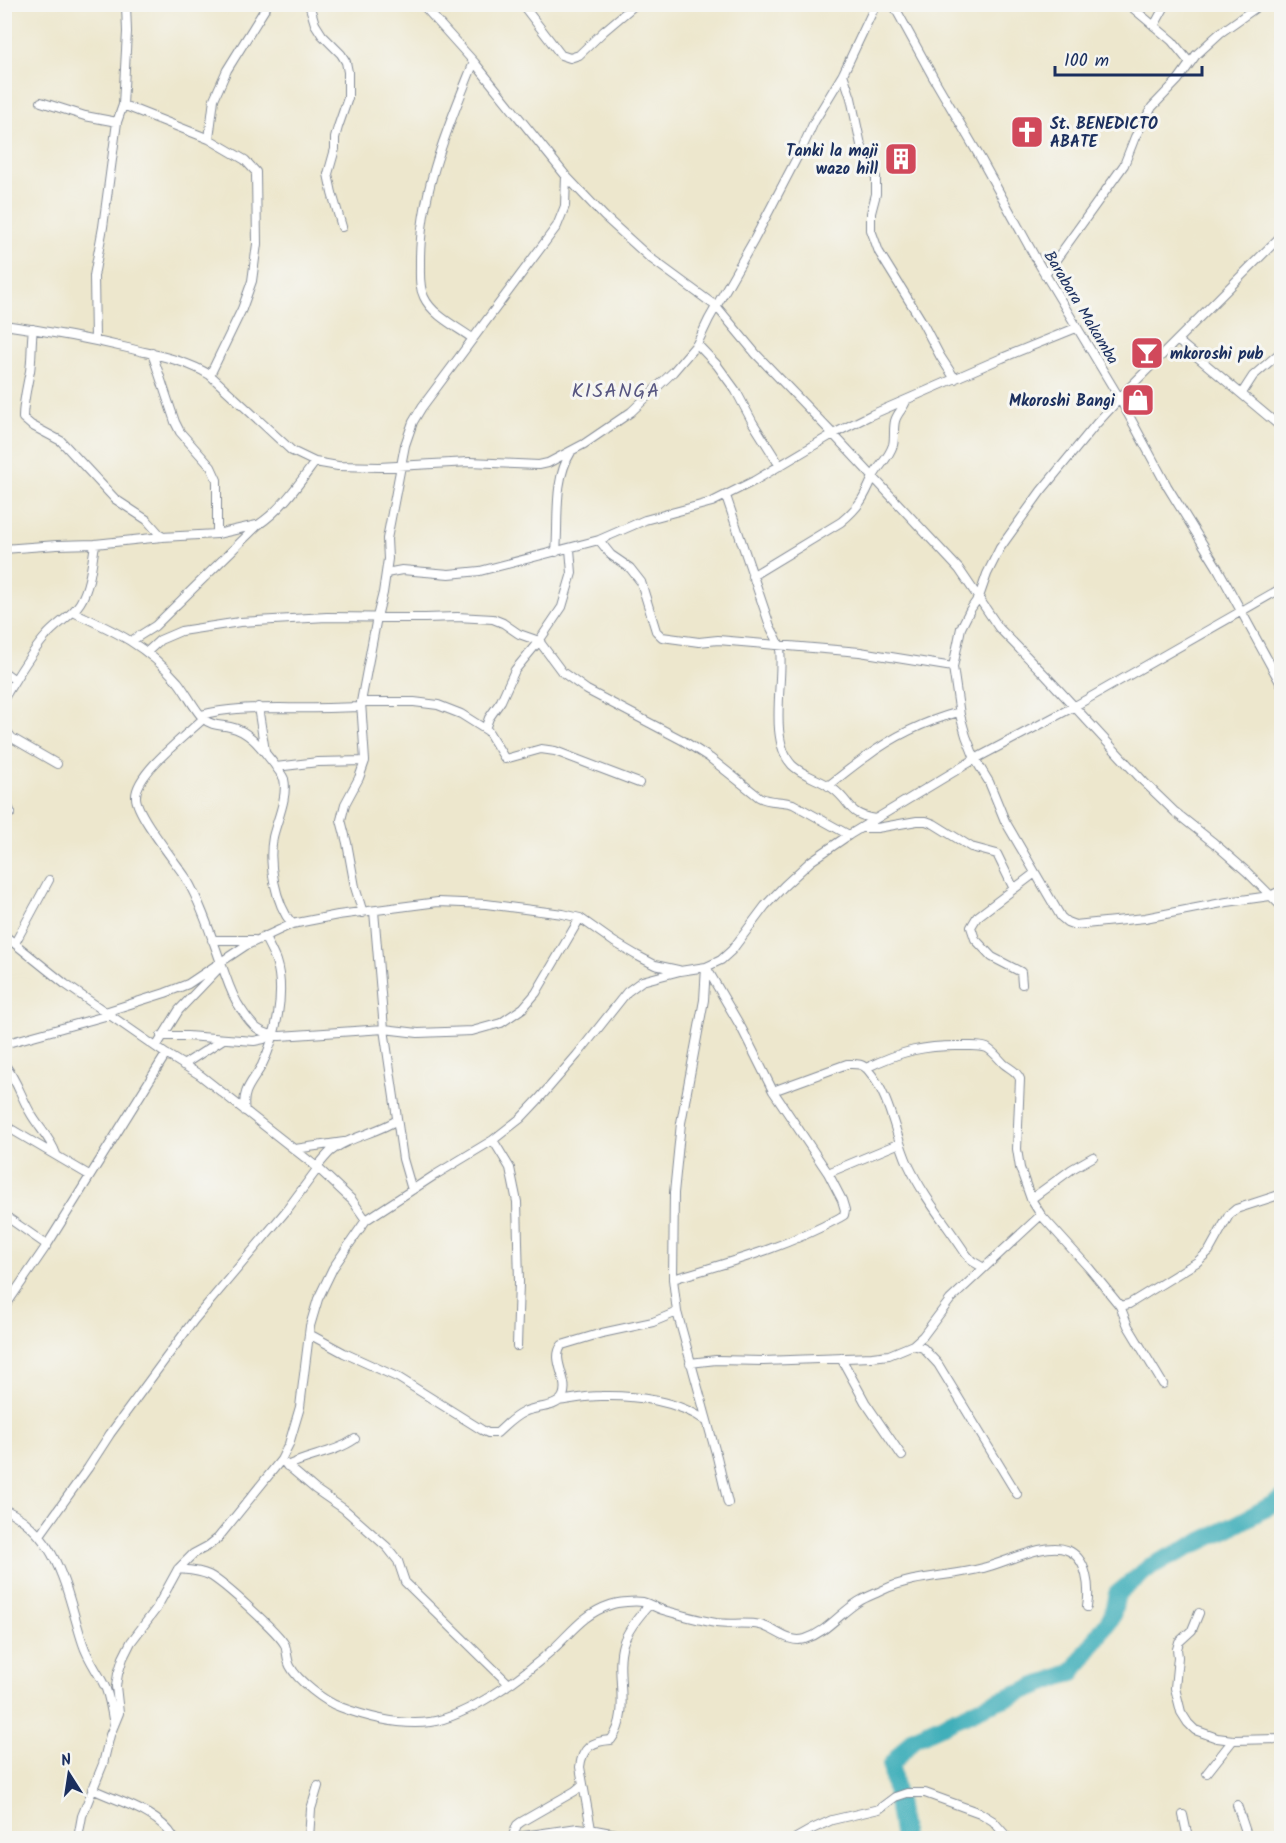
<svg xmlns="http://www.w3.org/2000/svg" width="1286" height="1843" font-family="Kalam,sans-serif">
	<rect width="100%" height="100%" fill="#f6f6f2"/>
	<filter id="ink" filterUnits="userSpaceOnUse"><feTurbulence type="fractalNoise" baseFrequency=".0167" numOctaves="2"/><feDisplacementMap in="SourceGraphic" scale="12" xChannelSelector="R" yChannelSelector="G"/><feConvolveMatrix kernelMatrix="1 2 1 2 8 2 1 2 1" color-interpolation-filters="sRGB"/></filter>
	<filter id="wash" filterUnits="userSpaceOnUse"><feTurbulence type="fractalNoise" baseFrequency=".008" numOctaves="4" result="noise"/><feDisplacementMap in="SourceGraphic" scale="24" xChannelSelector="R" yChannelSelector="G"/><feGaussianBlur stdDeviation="1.35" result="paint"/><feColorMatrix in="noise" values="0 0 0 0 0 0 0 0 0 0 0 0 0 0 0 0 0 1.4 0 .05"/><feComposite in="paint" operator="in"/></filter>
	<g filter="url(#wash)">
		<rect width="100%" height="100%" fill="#ede7cd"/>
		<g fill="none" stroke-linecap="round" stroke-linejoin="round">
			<path stroke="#3fafba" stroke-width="18" d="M903,1838l-12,-73 23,-27 73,-33 86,-33 39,-56 5,-22 34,-28 88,-43 43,-24"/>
		</g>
	</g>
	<g filter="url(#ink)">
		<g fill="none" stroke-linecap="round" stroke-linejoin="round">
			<g stroke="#848b96" stroke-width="10">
				<path id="minor" d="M309,4l6,20 7,11 19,19 5,8 2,10v26l-10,29 -3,11v11l-7,25 4,19 10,34
					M422,4l52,58 92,114 38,40 45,41 68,50 39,47 77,80 126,135 40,59 47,48 98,106 31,30 39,31 33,29 35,35
					M522,4l39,51 9,3 9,-3 25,-24 32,-27
					M893,4l40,73 48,82 55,100 84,140 47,87 50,81 65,119
					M1128,4l44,37 18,22
					M1154,26l12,-22
					M843,74l8,24 10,47 15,32v17l-5,19v17l8,22 42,68 19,36 15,23
					M41,102l44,14 32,6
					M123,105l86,34 36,21 11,12 1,72 -5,37 -10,28 -32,66
					M209,139l5,-40 13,-29 41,-66
					M1282,235l-151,151 -34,37 -56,68 -41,57 -13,26 -8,23 -9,13 -9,18 -8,39 7,48 6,21 9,23 14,23 16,39 56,96 6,5 8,3 70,-7 82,-16 43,-6 12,-6
					M1045,275l79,-110 11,-28 17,-30 26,-27 18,-25 24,-22 41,-29
					M4,325c43,6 86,14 128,24 28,7 53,11 78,26l82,76 23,11 23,4 41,1 90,-5 70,3 9,-2 36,-19 47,-32 42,-40 24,-28 12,-25 45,-79 49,-94 11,-24 29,-48 33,-70
					M33,329c-2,14 -1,28 -3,42 -3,16 -7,31 -7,47l8,7 30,16 54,58 32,21 15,17
					M472,338c-15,-11 -40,-23 -48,-41 -5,-10 -4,-22 -4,-32 -1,-72 28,-138 54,-203
					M95,340l-1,-64 9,-49 14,-105 6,-17 4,-73 -1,-28
					M1177,340l105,88
					M697,344l20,21 19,26 17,32 27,43
					M152,353l23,69 5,10 31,35 6,13v54
					M1242,393l11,-17 29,-25
					M726,496l44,130c3,7 9,15 10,22 4,31 -12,92 12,117 11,11 28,14 40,23 20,14 14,26 43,31
					M599,540l12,15 19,13 11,14 15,49 6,6 37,5 19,-2 142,12 93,15
					M4,549l53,-4 38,-1 67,-7 55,-3 40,-9
					M556,552c3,-33 -3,-71 15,-100
					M386,573l16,-3 47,4 31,-3 119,-31 46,-20 67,-18 42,-21 79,-47 38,-19 131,-57 74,-30
					M752,576l89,-54c18,-15 23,-24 32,-45 5,-11 15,-17 20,-32 2,-8 0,-16 2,-24 2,-8 9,-13 11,-20
					M73,612c42,19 74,34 105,70 8,10 18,30 26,37 7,7 17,6 26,8 20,4 32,22 44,37 3,5 8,10 10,15 4,18 -7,41 -11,58 -5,26 2,66 19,87
					M131,641l24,-15 103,-101c24,-16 40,-40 57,-63
					M147,652l13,-12 21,-9 59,-9 87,-5 98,1 32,-1 36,2 10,4 16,11 20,7 23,31 25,18 95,50 28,18 49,39c10,6 23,3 34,7l56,31
					M4,672l11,8
					M4,698c13,-21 25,-43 42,-62 10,-12 26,-20 34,-33 10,-16 12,-40 15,-59
					M361,702h53l24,3 23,9 27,17 17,28 36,-10 14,2 84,32
					M258,707l7,44
					M201,715c26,-7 52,-7 79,-7 27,1 54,0 81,-1
					M203,719c-17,16 -68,55 -67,78 0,17 39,64 50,81 15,26 25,57 35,85 6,16 10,32 20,46 11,17 18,25 39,27l104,-7 34,4 54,-2 29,-8 22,-15 13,-15 44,-75
					M4,728l8,10 45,26
					M485,729l4,-11 12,-17 14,-31 24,-29 23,-34 10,-34 -2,-24
					M276,767l42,-5 47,-1
					M828,786c13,-10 25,-20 38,-29 28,-21 60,-36 93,-45
					M4,798l7,15
					M863,828h14l40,-7h9l8,3 37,23 26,7 17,35
					M374,911l10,118 19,130 9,31
					M363,913l-8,-26 -8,-44 -6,-23 4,-16 14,-26 6,-17 -4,-59 16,-85 6,-24 5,-34 -1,-20 18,-94 8,-23 9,-15 135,-181 8,-20 1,-30
					M4,935l61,49 101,70 34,21 118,93 34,32 14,20
					M212,940h42
					M15,943l34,-63
					M706,967l-2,33 -23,123 -7,70 -1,86 4,33 40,145 11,46
					M1022,984l-1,-12 -29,-15 -17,-18 -4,-12 6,-10 58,-44
					M105,1012l60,-19 23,-9 57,-38 47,-22 46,-9 100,-13 48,2 77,10 17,4 34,24 22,13 19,10 23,5
					M161,1036h26l67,5 10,-2 4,-4
					M4,1044l105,-29
					M156,1047l23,-37 42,-44
					M4,1064c13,16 17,33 27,50 8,14 20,25 25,40
					M183,1065l39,-25
					M866,1068c35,-17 59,-23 98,-22 7,0 16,-1 23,2 7,4 11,10 17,16 6,5 13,7 16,15l-3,70 3,19 11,31 10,16 48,53 31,38 9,-2 68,-42 12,-11 20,-36 7,-6 46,-15
					M773,1091l74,-27c9,0 15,-1 21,6 23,27 26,63 40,94 15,32 39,61 58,90l6,7 12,7 57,-53
					M245,1111c-4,-21 8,-29 17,-46 14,-28 24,-73 14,-104 -3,-8 -8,-17 -12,-25
					M4,1125l85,50
					M493,1140l17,28 7,34 2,80 -2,64
					M295,1149l49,-7
					M317,1167c4,-5 9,-11 13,-15 18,-15 47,-19 67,-32
					M828,1173l72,-30
					M1031,1199l41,-30 21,-12
					M4,1215l43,30
					M673,1279c57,-17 114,-32 166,-61l5,-3 1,-5 -3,-10 -14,-27 -55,-82 -31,-62 -36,-62
					M1120,1306l8,20 35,58
					M4,1308l43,-63 119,-191
					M309,1334l35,19 55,25 83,52 6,3h9c9,-8 16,-16 27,-21 10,-6 33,-3 39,-16 7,-16 -13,-36 -1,-51l40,-12 51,-11 24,-10
					M913,1345l10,3 15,16 79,130
					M841,1358l24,44 37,54
					M690,1363l26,-3 47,1 109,-4 17,-2 24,-10 10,-9 27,-36 34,-32
					M559,1401c14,-2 28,-5 42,-5 34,-1 78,5 105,25
					M281,1460l34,29 29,20 43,38 11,14 7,21 104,102
					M287,1466c22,-11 48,-13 68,-27
					M4,1509c56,26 62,83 79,135 5,16 16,29 23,45 4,11 6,24 8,36
					M40,1535l48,-67 22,-34 84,-114 92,-109 32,-43
					M178,1569c11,1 21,1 31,6 14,7 70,58 76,70 2,6 2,15 5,21 7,14 35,36 50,41 27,10 61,19 90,15 39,-6 92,-45 121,-71 20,-18 32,-37 59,-46 8,-3 25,-4 33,-3 7,2 14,6 20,8 18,5 35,10 53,13 14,2 29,-1 44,2 15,3 28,19 45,14 22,-7 34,-25 53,-37 8,-5 17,-8 25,-12 32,-15 66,-13 100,-22 22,-5 63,-27 84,-18 21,8 23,39 20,57
					M1199,1613l-7,17 -13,12 -2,7 1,8 -3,31 6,24 7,11 7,7 22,8 16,2 49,-1
					M1207,1773l26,-33
					M92,1789c27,13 66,22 82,49
					M1237,1805l11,33
					M1183,1815l5,23
					M591,1829l-11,-62c2,-19 12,-26 31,-27 21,-27 3,-66 12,-96 5,-15 16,-28 26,-39
					M78,1838l4,-22 21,-52 7,-29 9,-22 -3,-27 2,-12 5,-16 8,-16 25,-33 22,-40 15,-15 15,-8 10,-8 63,-78 8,-16 11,-37 10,-81 8,-27 15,-31 33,-48 69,-45 58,-35 28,-22 17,-18 39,-45 50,-63 15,-11 38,-10 26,-4 15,-7 11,-10 33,-44 19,-20 27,-25 38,-26 126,-76 100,-53 207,-118
					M309,1838l2,-29 7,-23
					M510,1838l68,-10 17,2
					M512,1838l5,-13 4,-3 54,-31 7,-6
					M592,1838l3,-8 43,8
					M796,1838l16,-9 20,-9 47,-11 16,-12 12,-4h18l55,20 13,8 15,17"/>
			</g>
			<use href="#minor" stroke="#fff" stroke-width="8"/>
		</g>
	</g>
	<defs>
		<g id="church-square" transform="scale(1.725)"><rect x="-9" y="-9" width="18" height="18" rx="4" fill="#d1495b" stroke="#f6f6f2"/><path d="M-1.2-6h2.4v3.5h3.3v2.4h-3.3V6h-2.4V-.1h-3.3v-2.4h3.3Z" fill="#fff"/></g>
		<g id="building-square" transform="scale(1.725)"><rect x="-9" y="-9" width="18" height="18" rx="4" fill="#d1495b" stroke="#f6f6f2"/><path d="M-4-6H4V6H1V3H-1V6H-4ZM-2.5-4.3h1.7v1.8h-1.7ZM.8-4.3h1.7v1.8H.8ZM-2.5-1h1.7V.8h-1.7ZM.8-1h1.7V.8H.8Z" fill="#fff"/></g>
		<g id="bar-square" transform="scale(1.725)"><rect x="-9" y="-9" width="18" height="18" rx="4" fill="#d1495b" stroke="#f6f6f2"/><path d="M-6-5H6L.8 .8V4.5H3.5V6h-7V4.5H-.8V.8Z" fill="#fff"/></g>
		<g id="shop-square" transform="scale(1.725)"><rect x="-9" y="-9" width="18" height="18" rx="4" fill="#d1495b" stroke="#f6f6f2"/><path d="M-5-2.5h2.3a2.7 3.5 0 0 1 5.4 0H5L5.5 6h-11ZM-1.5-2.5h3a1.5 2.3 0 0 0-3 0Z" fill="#fff"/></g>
	</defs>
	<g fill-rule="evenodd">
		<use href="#church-square" x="1027" y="132"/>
		<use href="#building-square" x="901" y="159"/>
		<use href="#bar-square" x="1147" y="353"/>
		<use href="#shop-square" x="1138" y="400"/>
	</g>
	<g text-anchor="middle" stroke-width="6" stroke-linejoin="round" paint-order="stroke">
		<g font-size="16" font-weight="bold" fill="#1b2f5e" stroke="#f6f6f2" text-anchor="start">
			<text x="1050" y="129">St. BENEDICTO<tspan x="1050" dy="18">ABATE</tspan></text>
			<text x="878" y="156" text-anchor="end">Tanki la maji<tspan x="878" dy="18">wazo hill</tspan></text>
			<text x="1170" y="359">mkoroshi pub</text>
			<text x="1115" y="406" text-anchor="end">Mkoroshi Bangi</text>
		</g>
		<g font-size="16" fill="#1b2f5e" stroke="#f6f6f2">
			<text transform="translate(1082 307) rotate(59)" y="6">Barabara Makamba</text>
		</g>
		<g font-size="20" letter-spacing="1.5" fill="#585782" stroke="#f6f6f2">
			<text x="616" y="397">KISANGA</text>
		</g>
	</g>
	<rect width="1286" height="1843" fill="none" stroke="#f6f6f2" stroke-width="24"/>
	<g transform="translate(69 1774) rotate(348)" stroke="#f6f6f2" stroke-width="4.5" paint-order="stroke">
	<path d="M0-4.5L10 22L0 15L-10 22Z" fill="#1b2f5e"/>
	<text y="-9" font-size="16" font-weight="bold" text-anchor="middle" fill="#1b2f5e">N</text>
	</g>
	<path d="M1055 66v9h147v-9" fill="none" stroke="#1b2f5e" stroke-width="3"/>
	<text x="1064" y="66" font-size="18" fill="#1b2f5e" stroke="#f6f6f2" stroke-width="4.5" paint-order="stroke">100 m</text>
</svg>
